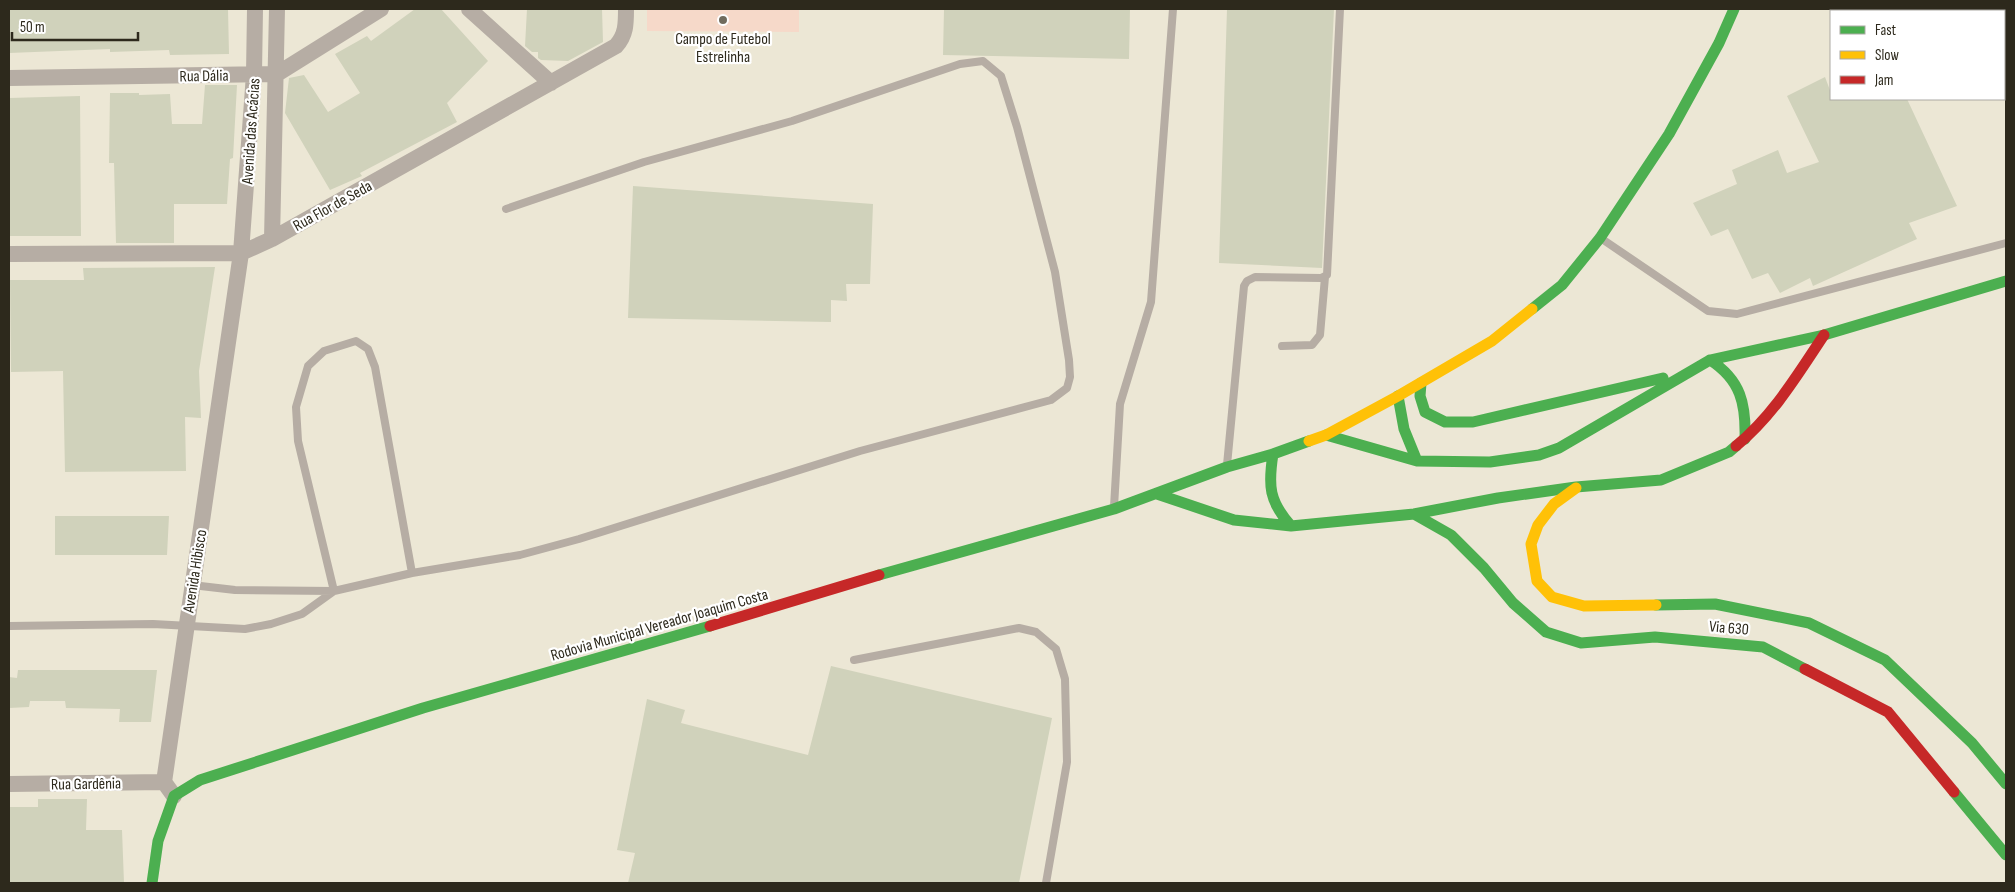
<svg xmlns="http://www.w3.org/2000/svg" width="2015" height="892" font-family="'Sofia Sans Condensed',sans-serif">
	<rect width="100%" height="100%" fill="#ece7d5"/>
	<path fill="#f6d9c9" d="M647,9h152v23l-152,-1z"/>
	<path fill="#d0d2bb" d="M9,9h219l1,45 -59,1 -1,-5 -59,2v-3l-101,4z
		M415,9h26l47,52 -41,42 10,19 -97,51 2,3 -32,14 -45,-77 4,-35 15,-3 24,37 32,-19 -25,-39 32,-18 4,5z
		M527,9h75l1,33 -35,19 -27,-1 -3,-2v-6h-6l-7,-6z
		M944,9h186l-1,50 -186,-4z
		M1227,9h107l-12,259 -103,-5z
		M1825,77l6,16v6h76l50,107 -48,17 8,16 -104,47 -3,-8 -30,15 -12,-20 -16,6 -24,-50 -17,7 -18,-33 44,-19 -5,-14 46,-20 9,23 32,-11 -32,-66z
		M205,85h32l-4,73 -3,1 -3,45h-53v39h-58l-2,-80h-5l1,-70h29v2l31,-1 2,30h30z
		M80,96l1,140h-72v-138z
		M633,186l240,18 -3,80h-24l1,17 -16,-1v22l-203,-4z
		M215,267l-16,104 2,47 -16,-1 1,54 -121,1 -2,-101 -52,1 -1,-92h74l-1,-12z
		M55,516h114l-2,39h-112z
		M831,666l221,52 -33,165h-391l7,-30 -18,-3 30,-151 38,11 -4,13 127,32z
		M18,670h139l-6,52h-32l1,-13 -54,-1 -1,-7h-35l-1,6 -20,1v-31l8,1z
		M38,799h49l-1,31h36l2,53h-115v-76h29z"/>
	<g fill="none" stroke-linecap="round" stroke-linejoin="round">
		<path stroke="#b6ada4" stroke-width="8" d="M1602,239l106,72 29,3 269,-71
			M1282,346l30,-1 8,-10 5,-58
			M1227,465l17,-179 3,-5 8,-4 66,1 6,-3 13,-266
			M1114,507l6,-103 31,-102 22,-293
			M192,585l43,5 99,1 -36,-150 -2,-34 12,-41 16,-15 32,-10 12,8 7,18 37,206
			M9,626l144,-2 92,5 26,-5 31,-10 32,-23 78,-18 108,-18 59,-16 281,-88 191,-51 16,-12 3,-11 -1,-17 -14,-88 -38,-145 -16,-51 -18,-15 -23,3 -168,57 -148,41 -138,47
			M854,660l165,-32 17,4 20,17 9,30 2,83 -21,121"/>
		<path stroke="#b6ada4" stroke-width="16" d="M469,9l82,74
			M9,78l268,-4 104,-65
			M272,239l5,-230
			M9,254l232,-1 31,-14 344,-193c10,-11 10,-22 10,-37
			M9,784l155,-2
			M174,796l-10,-14 77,-529 13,-179 1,-65"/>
		<path stroke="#4caf50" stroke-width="11" d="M1532,309l30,-24 38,-47 69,-104 50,-91 15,-34
			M1710,360c31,20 36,44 35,79
			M1421,383l-1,13 5,16 20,10h28l190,-44
			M1398,396l6,33 13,32
			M1326,435l91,26 73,1 49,-7 20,-7 151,-88 114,-25 182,-54
			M1273,454c-5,32 -4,47 18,72
			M1157,494l77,26 57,6 123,-12 84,-16 78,-11 85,-7 68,-28 7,-6
			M1414,514l37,21 33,33 29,35 33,29 35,11 74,-6 108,10 42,22
			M879,575l235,-66 113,-42 46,-13 36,-13
			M1656,605l59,-1 94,19 76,37 87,83 34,41
			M1954,792l52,63
			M152,883l6,-42 16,-45 26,-16 223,-72 287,-82"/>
		<path stroke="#ffc107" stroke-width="11" d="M1309,441l17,-6 72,-39 94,-55 40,-32
			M1576,488l-22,16 -16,21 -7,19 6,37 15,16 32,9 72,-1"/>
		<path stroke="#c62828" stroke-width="11" d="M1736,446c37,-30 62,-72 88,-111
			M710,626l169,-51
			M1805,669l83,43 66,80"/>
	</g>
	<circle fill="#706c5d" stroke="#fff" stroke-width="2" cx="723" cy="20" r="5"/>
	<g text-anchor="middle" stroke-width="4.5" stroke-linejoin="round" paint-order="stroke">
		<g font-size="16" fill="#2d291c" stroke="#fff">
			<text x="723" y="44">Campo de Futebol<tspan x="723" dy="18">Estrelinha</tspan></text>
		</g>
		<g font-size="16" fill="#2d291c" stroke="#fff">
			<text transform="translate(204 75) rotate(-1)" y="6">Rua Dália</text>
			<text transform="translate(250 131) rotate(-86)" y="6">Avenida das Acácias</text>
			<text transform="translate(332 205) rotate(-29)" y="6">Rua Flor de Seda</text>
			<text transform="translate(194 571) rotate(-81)" y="6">Avenida Hibisco</text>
			<text transform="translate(659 624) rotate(-16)" y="6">Rodovia Municipal Vereador Joaquim Costa</text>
			<text transform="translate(1729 627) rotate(5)" y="6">Via 630</text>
			<text transform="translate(86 783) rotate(-1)" y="6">Rua Gardênia</text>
		</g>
	</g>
	<rect width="2015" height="892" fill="none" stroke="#2d291c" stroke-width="20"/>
	<rect x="1830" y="10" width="175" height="90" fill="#ffffff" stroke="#aba9a4"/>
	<rect x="1840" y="26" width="25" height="8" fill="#4caf50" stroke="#aba9a4"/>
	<text x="1875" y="35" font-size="15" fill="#2d291c">Fast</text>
	<rect x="1840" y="51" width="25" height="8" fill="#ffc107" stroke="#aba9a4"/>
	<text x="1875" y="60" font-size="15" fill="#2d291c">Slow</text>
	<rect x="1840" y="76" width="25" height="8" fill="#c62828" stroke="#aba9a4"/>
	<text x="1875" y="85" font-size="15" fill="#2d291c">Jam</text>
	<path d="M12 32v8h126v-8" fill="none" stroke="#2d291c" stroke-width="2.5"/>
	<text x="20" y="32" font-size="15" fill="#2d291c" stroke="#ffffff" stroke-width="4" paint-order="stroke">50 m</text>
</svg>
